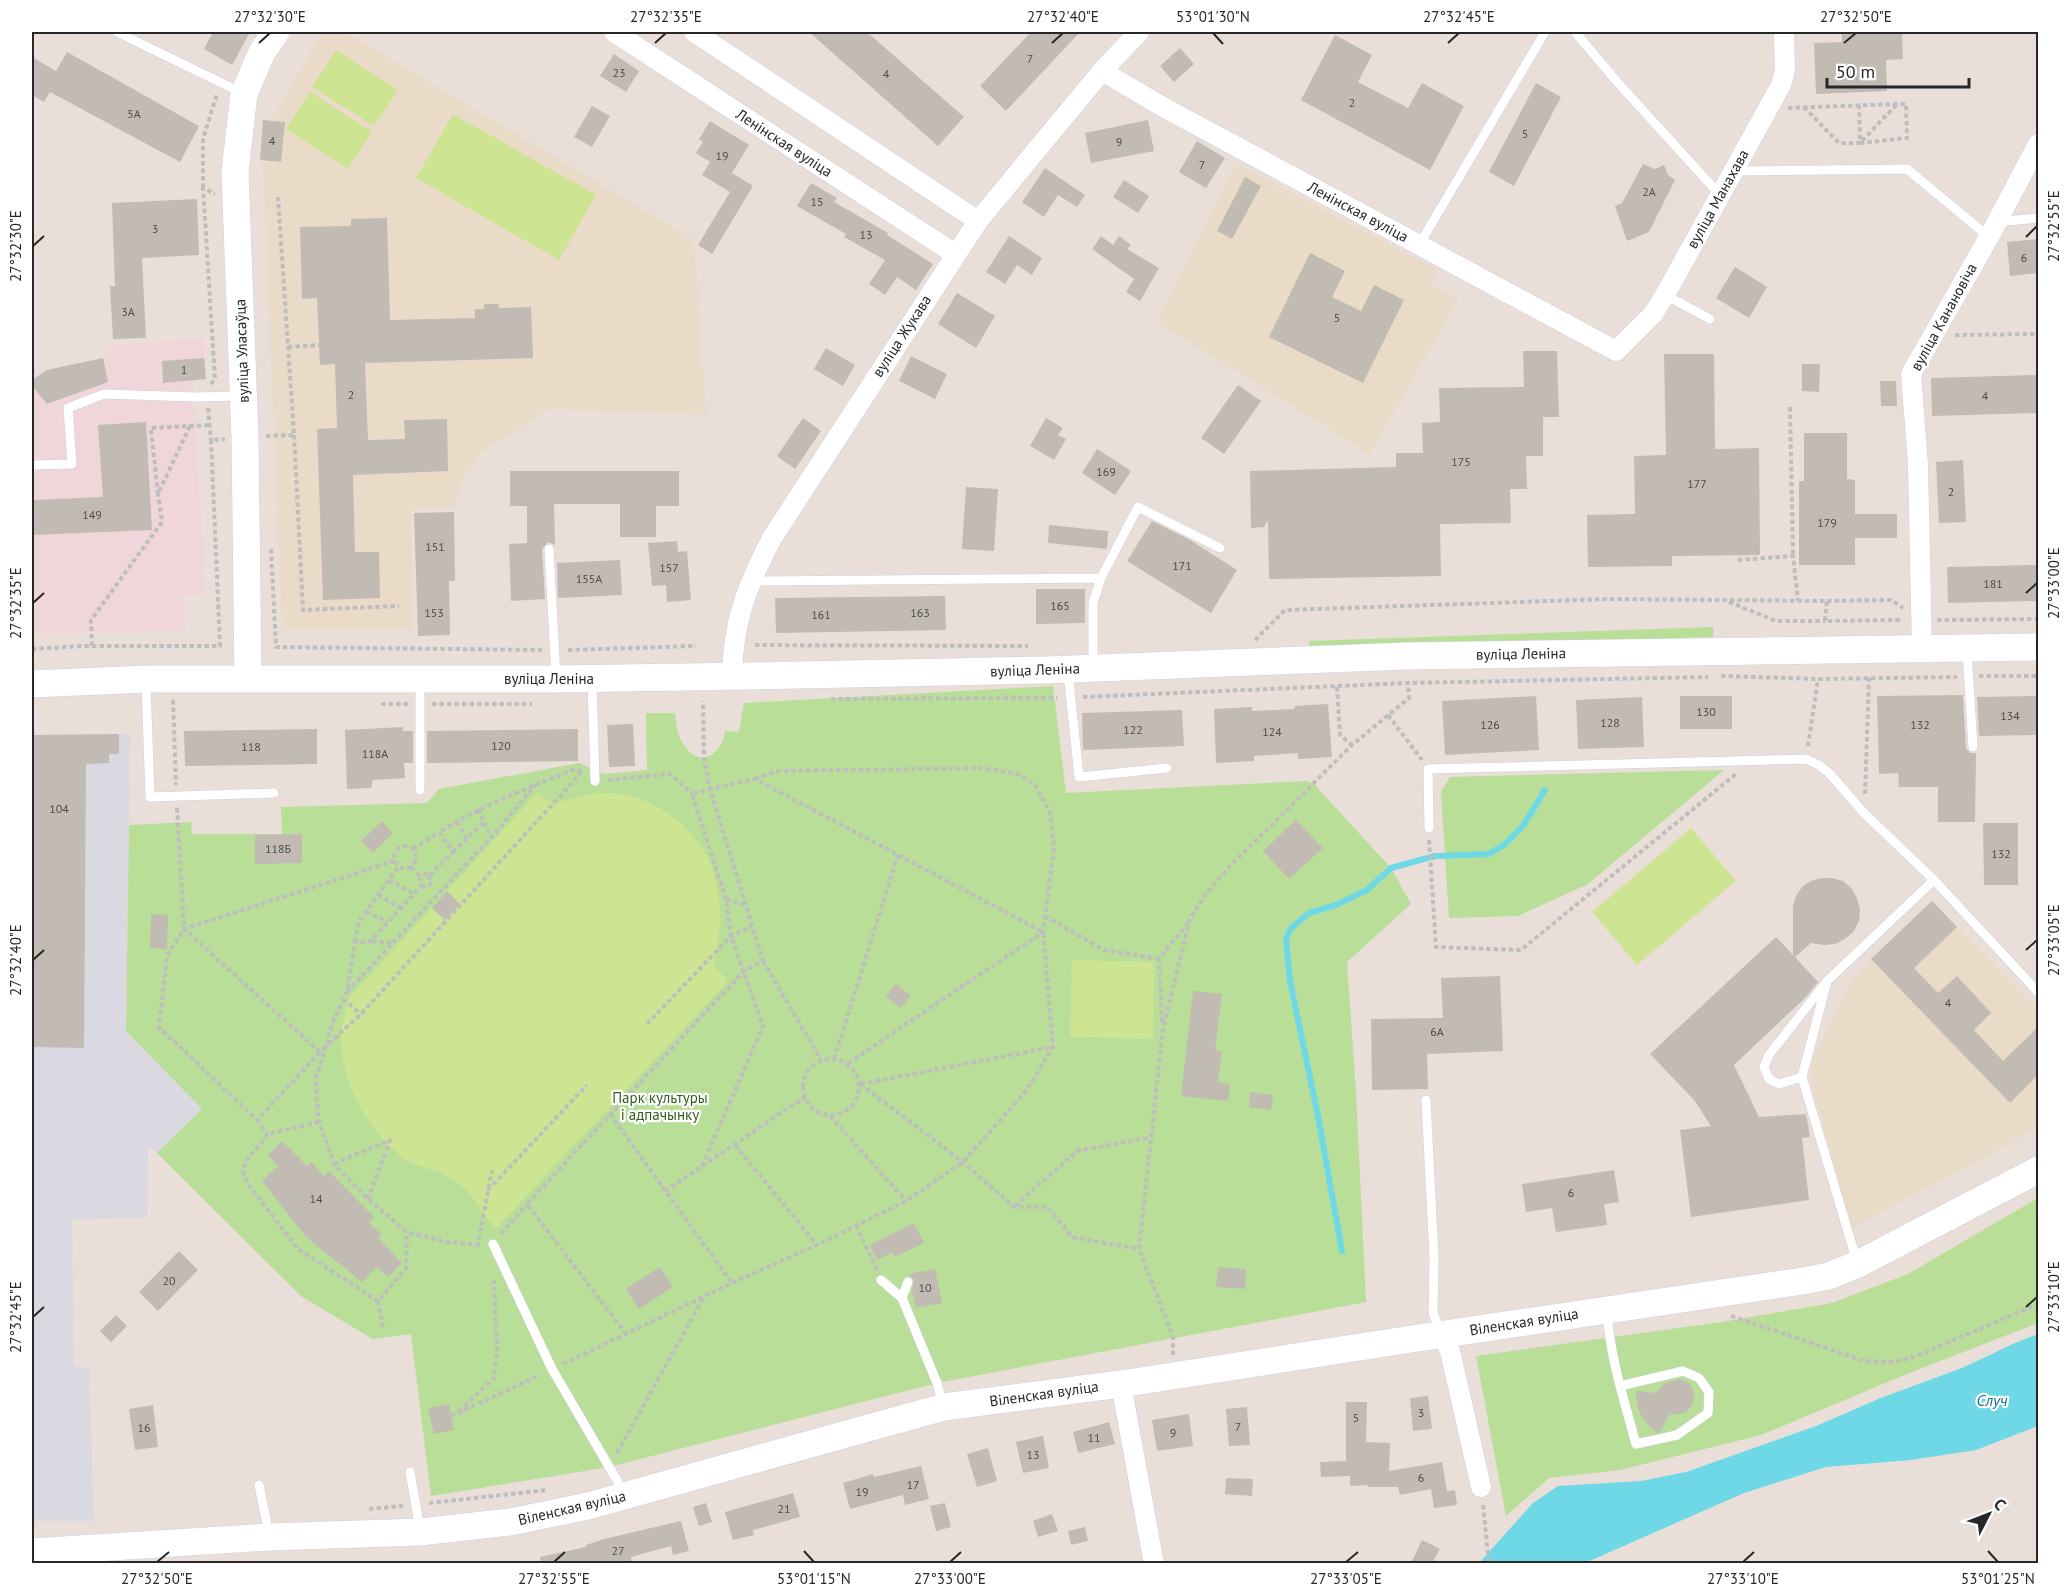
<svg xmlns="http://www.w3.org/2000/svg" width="2070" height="1595" font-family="'PT Sans',sans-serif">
	<rect width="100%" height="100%" fill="#e9dfd8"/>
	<path fill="#dad9e1" d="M130,734l-4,297 76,78 -45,44 -9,-8 -1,73 -75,1 2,147 15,3 5,152h-62v-786z"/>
	<path fill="#eadac8" d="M322,32h24l348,208 12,175 -156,-6 -68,43 -17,24 -12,31 -43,3 4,120h-132l-19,-469 18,1 3,-40 -13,-2z
		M1236,164l202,106 -7,14 27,16 -88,154 -213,-132z
		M1932,901l106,108v119l-186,100 -42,-150 3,-19 39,-79 19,-21z"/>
	<path fill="#f0d5da" d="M204,338l2,41 -13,1 12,215h-22l2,35 -153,3v-253l15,-10 56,-12 8,-12z"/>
	<path fill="#b8de97" d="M1713,627v10l-404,11v-7z
		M1053,686l13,107 241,-12 7,3 77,84 20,36 -64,58 9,130 10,210 -429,81 -328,84 -178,29 -20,-162 -38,5 -71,-42 -145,-144 45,-44 -76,-78 3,-206 62,-3 1,12h90l-1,-27 146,-4 12,-14 140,-26 25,11 43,-4 -1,-57h29c1,11 2,22 9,32 15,24 38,10 41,-14l14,1 5,-29z
		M1724,770l-136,114 -70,32 -69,2 -8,-126 9,-15z
		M2038,1198v125l-136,53 -141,59 -141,35 -71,8 -43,38 -30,-160 246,-34 110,-19 76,-29z"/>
	<path fill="#cde592" d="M336,50l62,40 -24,36 -62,-39z
		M310,92l62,40 -24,37 -62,-40z
		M453,114l143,81 -37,65 -143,-82z
		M538,792l14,12c17,-4 34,-11 53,-11 44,0 88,30 105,70 6,14 9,33 10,49 2,18 -5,36 -6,54l14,15 -233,248c-12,-16 -24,-38 -41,-49 -13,-10 -33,-11 -47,-20 -36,-22 -67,-79 -66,-122 0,-13 5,-27 8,-40z
		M1691,828l45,53 -99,84 -45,-53z
		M1072,960l82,2 -1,77 -83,-2z"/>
	<path fill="#6fd8e7" d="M2038,1334v92l-62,24 -65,10 -85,7 -82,26 -159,70h-106l54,-60 25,-17 83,-5 45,-9 130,-46 67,-29 79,-29 53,-25z"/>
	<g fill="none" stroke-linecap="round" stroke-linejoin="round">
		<path stroke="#6fd8e7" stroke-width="6" d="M1342,1251l-24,-135 -28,-135 -4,-41 4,-11 19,-16 27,-8 31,-15 24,-22 44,-12 54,-2 16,-10 18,-18 22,-36"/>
	</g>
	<path fill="#c1bbb4" d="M213,32h37l-18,33 -28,-16z
		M809,32h58l97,85 -26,29z
		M1031,32h49l-74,79 -26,-25z
		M1842,32h60l1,27 -17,1 1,31 -71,3 -2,-51 28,-1z
		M1335,35l37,20 -14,27 50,26 14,-25 42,23 -34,64 -129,-70z
		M1180,48l14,16 -20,18 -14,-16z
		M67,52l132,74 -19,36 -130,-70 -6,10 -12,-7v-38l24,14z
		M614,54l25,17 -13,21 -26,-16z
		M1536,83l25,14 -47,89 -25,-14z
		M592,106l18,10 -18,31 -18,-10z
		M263,120l22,2 -4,40 -21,-2z
		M1148,120l6,31 -63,12 -6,-30z
		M710,121l39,24 -17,28 21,13 -41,68 -14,-9 32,-53 -28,-17 8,-13 -14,-9 7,-11 -4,-3z
		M1197,141l28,17 -19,30 -27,-16z
		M1643,164l12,5 9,-4 4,10 7,5 -26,52 -22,9 -12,-35 7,-3z
		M1045,168l40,27 -8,12 -19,-12 -14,22 -22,-15z
		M1245,177l16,9 -29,53 -15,-8z
		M1124,180l25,16 -11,17 -25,-16z
		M811,183l26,15 -3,4 54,31 -1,2 46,29 -17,26 -19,-13 -12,18 -16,-11 16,-24 -41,-23 2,-3 -49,-28z
		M197,199l2,56 -57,3 4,80 -33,1 -3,-53h5l-3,-83z
		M387,218l3,102 85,-2v-9h9v-5h15v4l32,-1 2,51 -168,5 3,77 37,-1 -1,-19 43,-1 1,52 -95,4 2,77h24l1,46 -57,2 -6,-171 20,-1 -2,-64 -15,1 -3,-67 -15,1 -2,-72 51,-1v-7z
		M1009,236l33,22 -10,17 -15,-10 -12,19 -19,-12z
		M1101,236l12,9 6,-9 12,9 -4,4 32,19 -19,33 -14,-9 8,-13 -42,-30z
		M2038,239v34l-28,3 -3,-34z
		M1310,253l35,18 -13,26 29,14 13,-26 30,15 -41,83 -94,-46z
		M1735,267l32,20 -18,31 -33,-20z
		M957,293l38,23 -19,32 -38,-24z
		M826,348l29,17 -12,21 -29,-17z
		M1523,351h34l2,66h-16v39h-17l1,33h-17l1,34 -71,1 1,52 -172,3 -1,-59 -4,7 -13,1 -1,-57 146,-4v-14h27l-1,-30 18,-1 -1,-34 85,-1z
		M1664,354h50l1,95 44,-1 1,107 -88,1v10l-84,1 -1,-52 48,-1 -1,-58 32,-1z
		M911,356l36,18 -12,25 -36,-18z
		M103,358l5,24 -61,22 -15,-18v-6l15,-10z
		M204,358l2,21 -43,4 -1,-22z
		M1802,364h18l-1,28 -17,-1z
		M2038,375v38l-106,3 -1,-38z
		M1880,381h16l1,25h-16z
		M1238,385l23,16 -37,53 -23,-16z
		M803,418l18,13 -26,38 -18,-13z
		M1046,418l17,10 -5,7 8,4 -12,21 -24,-14z
		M146,422l6,108 -120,5v-35l71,-3 -5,-72z
		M1804,433h43v46l8,1v34h42v24h-42v27h-56v-84h5z
		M1097,449l34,22 -16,24 -33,-22z
		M1963,460l3,62 -27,1 -3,-61z
		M510,471h169v35h-23v31h-36v-33h-66l1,41 -7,-3 -6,7 3,50 -34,2 -2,-57 18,-1v-37h-17z
		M966,487l32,2 -4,62 -32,-2z
		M454,512l1,69h-6l1,54 -32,1 -4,-123z
		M1152,521l38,19 47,30 -26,43 -84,-52z
		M1049,525l59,6 -1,18 -59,-6z
		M677,541l1,11 9,-1 4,49 -24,2 -1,-17 -14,1 -4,-43z
		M620,560l2,35 -64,3 -1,-35z
		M2038,565v36l-90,2 -1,-36z
		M1036,589h49v34l-49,1z
		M945,596l1,34 -170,3 -1,-35z
		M1963,695l3,53 4,5h6l-1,69h-37v-35h-39l-1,-14 -19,1 -2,-78z
		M1536,696l3,54 -94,5 -3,-54z
		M1680,696h52v33h-52z
		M2038,696v39l-59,1 -2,-39z
		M1642,697l2,50 -66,2 -2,-49z
		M1328,704l4,53 -34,2v-6l-44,3v5l-38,2 -2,-54 38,-2v4l43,-2 -1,-3z
		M1182,710l2,36 -101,4 -1,-37z
		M633,724l2,42 -26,1 -2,-42z
		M403,727v4h10v32h-9l1,15 -32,2 -2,8 -24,1 -2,-59z
		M317,729v35l-132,2 -1,-35z
		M578,729v32l-151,2v-32z
		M119,734v20h-10v9l-23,1 -2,284 -52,-1v-312z
		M1296,820l27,28 -34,31 -26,-28z
		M382,821l11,12 -20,20 -12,-12z
		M1983,823h35v62h-34z
		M302,834v29l-47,1v-29z
		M1821,878h11l11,3 8,7 6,10 3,12 -1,11 -5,10 -9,8 -10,5 -11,1 -13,-2 -16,14 23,25 -12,15 -72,68 25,52 47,-3 4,23 -8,1 7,62 -118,17 -11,-87 31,-4 -16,-25 -45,-47 126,-117 17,18v-49l3,-10 6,-9 9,-6z
		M447,891l13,13 -15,16 -13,-12z
		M1932,901l25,26 -43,41 24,25 19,-17 34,37 -17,17 29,31 35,-34v48l-28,28 -139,-144z
		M151,914l17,1 -1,34 -17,-1z
		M1500,976l3,75 -76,3 1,35 -56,1 -1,-71 72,-1 -2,-40z
		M896,984l15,12 -10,12 -15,-12z
		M1193,991l29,3 -7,56 7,1 -4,31 12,2 -2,17 -47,-5z
		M1250,1092l23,3 -2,15 -22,-3z
		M282,1141l25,25 4,-4 13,14 5,-5 45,46 -5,5 13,13 -4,3 24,25 -14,14 -11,-10 -15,15 -56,-45 -44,-56 16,-15 -10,-11z
		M1614,1170l5,32 -15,2 3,21 -51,7 -4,-24 -26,4 -4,-28z
		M914,1223l10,20 -29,14 -2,-5 -16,8 -7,-15z
		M179,1251l19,19 -40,41 -19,-19z
		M660,1267l13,20 -34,22 -13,-20z
		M1218,1267l28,2 -1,20 -29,-2z
		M935,1269l7,34 -26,5 -4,-18 2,-10 -5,-6z
		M116,1315l11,11 -16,16 -11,-11z
		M1679,1379l8,3 4,4 3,6 -1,12 -8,9 -16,2 -9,17 -3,1 -10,-9 -6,-9 -4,-10 -1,-14 20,2 9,-10z
		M1428,1396l4,33 -19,2 -3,-33z
		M1346,1402h21l-1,40 24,1 -1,28 53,-9 5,29 8,-1 2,15 -23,3 -3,-19 -31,6 -2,-8h-30v-2l-18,1v-10l-29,1 -1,-15 26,-1z
		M449,1404l5,26 -20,4 -6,-26z
		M153,1405l5,42 -23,3 -6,-41z
		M1247,1407l3,38 -21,1 -3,-37z
		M1189,1414l4,32 -36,5 -5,-31z
		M1109,1422l6,22 -37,9 -5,-21z
		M1043,1436l6,32 -26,5 -7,-31z
		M988,1448l9,33 -20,6 -10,-33z
		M921,1466l8,33 -24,6 -2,-10 -53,14 -7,-26 30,-9 1,3z
		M1226,1478l27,1 -1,17 -27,-2z
		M793,1493l7,24 -47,13 1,5 -21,5 -8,-28z
		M706,1503l6,19 -13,4 -6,-19z
		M945,1503l6,24 -15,4 -6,-25z
		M1052,1514l6,17 -20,6 -5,-16z
		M681,1521l8,30 -16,4 -2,-9 -40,11 1,6h-91l-1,-6 46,-10v-2l18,-6z
		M1085,1527l3,14 -17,4 -3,-14z
		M1422,1540l18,9 -8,14h-21z"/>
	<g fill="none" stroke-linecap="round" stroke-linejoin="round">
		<g stroke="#cbd1db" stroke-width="10">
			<path id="service" d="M117,32l125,61
				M1575,32l44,52 101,111
				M1733,171l174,-2 82,68
				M1997,222l41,-4
				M1419,245l126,-213
				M1665,295l45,24
				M32,465l40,-1 -4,-56 36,-14 90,3 47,-1
				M549,549l7,128
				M752,581l349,-3
				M1967,651l6,96
				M1093,666v-63l8,-25 37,-71 82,41
				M1068,672l11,105 88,-9
				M146,682l4,115 124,-4
				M592,682l3,99
				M420,790v-109
				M1429,828l-1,-59 378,-10 13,6 11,9 34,39 70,67 104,112
				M1827,981l-25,96 -23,7 -10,-5 -5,-12 5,-12 58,-74 107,-101
				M1802,1077l55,185
				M1426,1100l8,157 -1,56 8,19
				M493,1244l59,125 73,125
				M881,1280l21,18
				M908,1282l-6,16 35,85 6,22
				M1607,1312c3,45 17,88 29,132l41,-9 31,-22 1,-21 -10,-14 -16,-7 -63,15
				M410,1472l10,57
				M259,1485l10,49"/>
		</g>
		<g stroke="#cbd1db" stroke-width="21">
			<path id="minor" d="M614,32l341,222
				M694,32l284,189
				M1102,71l61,36 453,244 37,-37 12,-19 116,-210 4,-15 -1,-38
				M1922,650l-4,-186 -7,-90 78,-137 49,-93
				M732,676c1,-55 15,-90 40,-138l206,-317 124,-150 37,-39
				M1442,1334l8,17 31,136
				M1121,1384l33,180"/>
		</g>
		<g stroke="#cbd1db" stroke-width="28">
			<path id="secondary" d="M248,678l-3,-241 -10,-265 9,-78 18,-42 14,-20
				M32,684l114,-5h410l193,-3 297,-6 361,-14 631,-9
				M32,1552l237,-15 151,-5 90,-10 78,-16 356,-99 177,-23 297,-46 385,-57 26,-5 29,-12 180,-94"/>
		</g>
		<path stroke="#bebebe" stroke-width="4" stroke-dasharray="4.5 3" stroke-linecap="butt" d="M1804,107l35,36h21l-1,-38
			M1788,108l109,-4h9l1,34 -47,5 37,-39
			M203,188v-49l14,-45
			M1955,335l83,-1
			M288,347l31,-2
			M211,384l4,-5 -12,-191 12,6
			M1790,407l3,149
			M208,408l3,32
			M190,426l-32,68 -7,-66 59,-3
			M294,435l9,175 96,-4
			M266,436l28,-1 -16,-238
			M271,549l5,98 266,3
			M1738,560l55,-4 5,45
			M1827,601l64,-1 12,8
			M1729,602l47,19h49
			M1937,620l101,-1
			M1255,640l30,-30 324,-11 218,2 -2,20 78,-1
			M755,645l273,1
			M92,646l-1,-26 71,-98 -4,-28
			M32,649l50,-3h138l-9,-206 14,-1
			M568,650l128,-4
			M1721,676l97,3 139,-2
			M1979,676h59
			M1337,687l3,48 12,10
			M1083,697l325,-14 300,-6
			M831,699l226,-1
			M173,700l3,85
			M381,704h28
			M432,704h100
			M1388,715l34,45
			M1808,746l10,-67
			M755,779l22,-8 206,-3 36,6 16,11 15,27 4,36 -11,84 -196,132
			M608,780l62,-6 22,20
			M1865,794l4,-116
			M177,808l7,121 136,123 6,-6 6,-22 15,-32 8,-50 16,-1 51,-56 -2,-6 5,-5 4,2 24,-24 -14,-20c44,-26 88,-45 137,-63l6,4
			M478,809l13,28
			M457,822l10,16
			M1429,840l7,107 85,3 215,-176
			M394 857a11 11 0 1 1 22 0a11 11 0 1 1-22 0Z
			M413,849l26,-17
			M453,852l31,-30
			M411,867l10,10
			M389,880l25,14
			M422,885l3,2 5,-2 1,-3 -2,-6
			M378,895l23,13
			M726,899l19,6
			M366,912l22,10
			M1045,916l59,34 55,9
			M372,941l19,2
			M355,942l4,-21 40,-55
			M763,961l58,99
			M347,992l149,-160 40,-48
			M343,999l18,15
			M1162,1022l-3,-63 29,-37
			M647,1024l84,-88 21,-9
			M320,1052l-63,68 -98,-93 8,-71 17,-27 210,-68
			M803 1087a28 28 0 1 1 56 0a28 28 0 1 1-56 0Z
			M834,1059l64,-204
			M860,1084l103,78 51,45h34l24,30 67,12
			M861,1084l192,-37
			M610,1114l122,169
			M830,1116l76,85
			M257,1120l11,14
			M319,1122l-51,12 -23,28 -2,10 5,12 50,65 80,52 28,-33 1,-36
			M735,1145l82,100
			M334,1164l56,-24 -22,59
			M702,1166l61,-140 -32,-90 -5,-37 -34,-105 18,-5 -6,-31 -1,-57
			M488,1190l99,-105
			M665,1191l140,-94
			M1015,1206l62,-55 75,-14
			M856,1225l21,46
			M501,1234l26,-30
			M479,1240l13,-70
			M480,1245l-34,-3 -39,-10 -39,-33 -34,-35 -16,-45 -2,-41 10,-32 35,-32 220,-241
			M378,1301l5,26
			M1731,1316l133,45 28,1 22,-5 124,-53
			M1173,1355v-18l-34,-88 24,-221 27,-109 16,-25 23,-27 123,-122 57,-47 -1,-15
			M563,1364l169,-81 85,-38 89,-44 57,-39 63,-71 27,-44 -10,-115 -288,-153 -45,10 53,172 -19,10 -217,233 99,130
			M459,1411l35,-33 3,-28 -3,-70
			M451,1416l89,-41
			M617,1453l87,-156
			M429,1503l118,-13
			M1483,1505l6,59
			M369,1509l34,-3"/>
		<use href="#service" stroke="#fff" stroke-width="9"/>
		<use href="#minor" stroke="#fff" stroke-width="20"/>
		<use href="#secondary" stroke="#fff" stroke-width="27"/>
	</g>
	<path fill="none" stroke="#272727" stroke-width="2" d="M1213,33l10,11M259,43l11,-10M655,43l11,-10M1052,43l11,-10M1448,43l11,-10M1844,43l12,-10M2026,237l11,-11M33,246l11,-10M2026,593l11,-10M33,603l11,-10M2026,950l11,-10M33,960l11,-10M2026,1307l11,-10M33,1317l11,-10M804,1551l10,11M1988,1551l10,11M157,1562l12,-10M554,1562l11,-10M950,1562l11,-10M1346,1562l12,-10M1743,1562l11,-10"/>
	<g text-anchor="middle" stroke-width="4.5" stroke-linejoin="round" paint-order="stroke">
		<g font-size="12" fill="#4e4c4a">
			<text x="1030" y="63">7</text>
			<text x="619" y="77">23</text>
			<text x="886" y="78">4</text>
			<text x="1352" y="107">2</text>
			<text x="134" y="118">5А</text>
			<text x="1525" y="138">5</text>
			<text x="272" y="145">4</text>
			<text x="1119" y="146">9</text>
			<text x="722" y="160">19</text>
			<text x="1202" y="169">7</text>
			<text x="1649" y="196">2А</text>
			<text x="817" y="206">15</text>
			<text x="155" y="233">3</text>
			<text x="866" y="239">13</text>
			<text x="2024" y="262">6</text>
			<text x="128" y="316">3А</text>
			<text x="1337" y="322">5</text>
			<text x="184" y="374">1</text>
			<text x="351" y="399">2</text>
			<text x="1985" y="400">4</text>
			<text x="1461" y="466">175</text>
			<text x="1106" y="476">169</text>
			<text x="1697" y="488">177</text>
			<text x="1951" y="496">2</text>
			<text x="92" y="519">149</text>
			<text x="1827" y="527">179</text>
			<text x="435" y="551">151</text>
			<text x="1182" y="570">171</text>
			<text x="669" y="572">157</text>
			<text x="589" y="583">155А</text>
			<text x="1993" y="588">181</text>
			<text x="1060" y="610">165</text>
			<text x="434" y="617">153</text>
			<text x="920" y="617">163</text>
			<text x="821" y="619">161</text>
			<text x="1706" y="716">130</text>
			<text x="2010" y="720">134</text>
			<text x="1610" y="727">128</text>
			<text x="1490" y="729">126</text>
			<text x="1920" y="729">132</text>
			<text x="1133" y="734">122</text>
			<text x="1272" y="736">124</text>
			<text x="501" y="750">120</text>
			<text x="251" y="751">118</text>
			<text x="375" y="758">118А</text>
			<text x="59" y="813">104</text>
			<text x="278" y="853">118Б</text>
			<text x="2001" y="858">132</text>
			<text x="1948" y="1007">4</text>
			<text x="1437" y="1036">6А</text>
			<text x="1571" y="1197">6</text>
			<text x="316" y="1203">14</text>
			<text x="169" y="1285">20</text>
			<text x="925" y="1292">10</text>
			<text x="1421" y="1417">3</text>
			<text x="1356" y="1422">5</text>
			<text x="1238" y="1431">7</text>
			<text x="144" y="1432">16</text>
			<text x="1173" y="1437">9</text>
			<text x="1094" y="1442">11</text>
			<text x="1033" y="1459">13</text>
			<text x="1421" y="1482">6</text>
			<text x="913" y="1489">17</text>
			<text x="862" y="1496">19</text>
			<text x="784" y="1513">21</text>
			<text x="618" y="1555">27</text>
		</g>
		<g font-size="15" fill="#272727" stroke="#fff">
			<text transform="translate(784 143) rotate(33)" y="5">Ленінская вуліца</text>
			<text transform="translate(1718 199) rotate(-61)" y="5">вуліца Манахава</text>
			<text transform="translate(1358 212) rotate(28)" y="5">Ленінская вуліца</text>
			<text transform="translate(1944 317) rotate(-61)" y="5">вуліца Канановіча</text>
			<text transform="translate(902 336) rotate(-57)" y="5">вуліца Жукава</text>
			<text transform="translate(242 351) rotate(-92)" y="5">вуліца Уласаўца</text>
			<text transform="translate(1521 654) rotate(-1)" y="5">вуліца Леніна</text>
			<text transform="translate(1035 670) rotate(-2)" y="5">вуліца Леніна</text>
			<text x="549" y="684">вуліца Леніна</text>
			<text transform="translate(1524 1322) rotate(-9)" y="5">Віленская вуліца</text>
			<text transform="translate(1044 1394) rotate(-8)" y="5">Віленская вуліца</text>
			<text transform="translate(572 1508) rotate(-13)" y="5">Віленская вуліца</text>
		</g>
		<g font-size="15" fill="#335e1c" stroke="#fff">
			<text x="660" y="1103">Парк культуры<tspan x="660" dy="17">і адпачынку</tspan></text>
		</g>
		<g font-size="16" font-style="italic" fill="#13748e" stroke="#fff">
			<text x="1992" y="1406">Случ</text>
		</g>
	</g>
	<rect width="2070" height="1595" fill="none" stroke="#ffffff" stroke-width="66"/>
	<g transform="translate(1989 1514) rotate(48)" stroke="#ffffff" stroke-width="4.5" paint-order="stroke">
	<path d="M0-4.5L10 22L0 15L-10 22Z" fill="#272727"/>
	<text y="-9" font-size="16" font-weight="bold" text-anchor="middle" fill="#272727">С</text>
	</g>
	<path d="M1827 78v9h142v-9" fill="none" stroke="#272727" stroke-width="3"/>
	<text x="1836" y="78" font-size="18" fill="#272727" stroke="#ffffff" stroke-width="4.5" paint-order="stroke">50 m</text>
	<rect x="33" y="33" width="2004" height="1529" fill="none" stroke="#272727" stroke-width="2"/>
	<g font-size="15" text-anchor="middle" fill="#272727">
		<text x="270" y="22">27°32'30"E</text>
		<text x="666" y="22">27°32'35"E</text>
		<text x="1063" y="22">27°32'40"E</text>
		<text x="1213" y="22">53°01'30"N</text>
		<text x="1459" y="22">27°32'45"E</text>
		<text x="1856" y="22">27°32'50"E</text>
		<text transform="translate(2054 226) rotate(-90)" y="5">27°32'55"E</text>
		<text transform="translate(16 246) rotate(-90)" y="5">27°32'30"E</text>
		<text transform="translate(2054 583) rotate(-90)" y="5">27°33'00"E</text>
		<text transform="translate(16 603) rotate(-90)" y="5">27°32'35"E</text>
		<text transform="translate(2054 940) rotate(-90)" y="5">27°33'05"E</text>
		<text transform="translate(16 960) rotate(-90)" y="5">27°32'40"E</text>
		<text transform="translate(2054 1297) rotate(-90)" y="5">27°33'10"E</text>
		<text transform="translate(16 1317) rotate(-90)" y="5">27°32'45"E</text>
		<text x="157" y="1584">27°32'50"E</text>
		<text x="554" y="1584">27°32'55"E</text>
		<text x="814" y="1584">53°01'15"N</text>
		<text x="950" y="1584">27°33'00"E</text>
		<text x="1346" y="1584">27°33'05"E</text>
		<text x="1743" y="1584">27°33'10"E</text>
		<text x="1998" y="1584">53°01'25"N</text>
	</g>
</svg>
